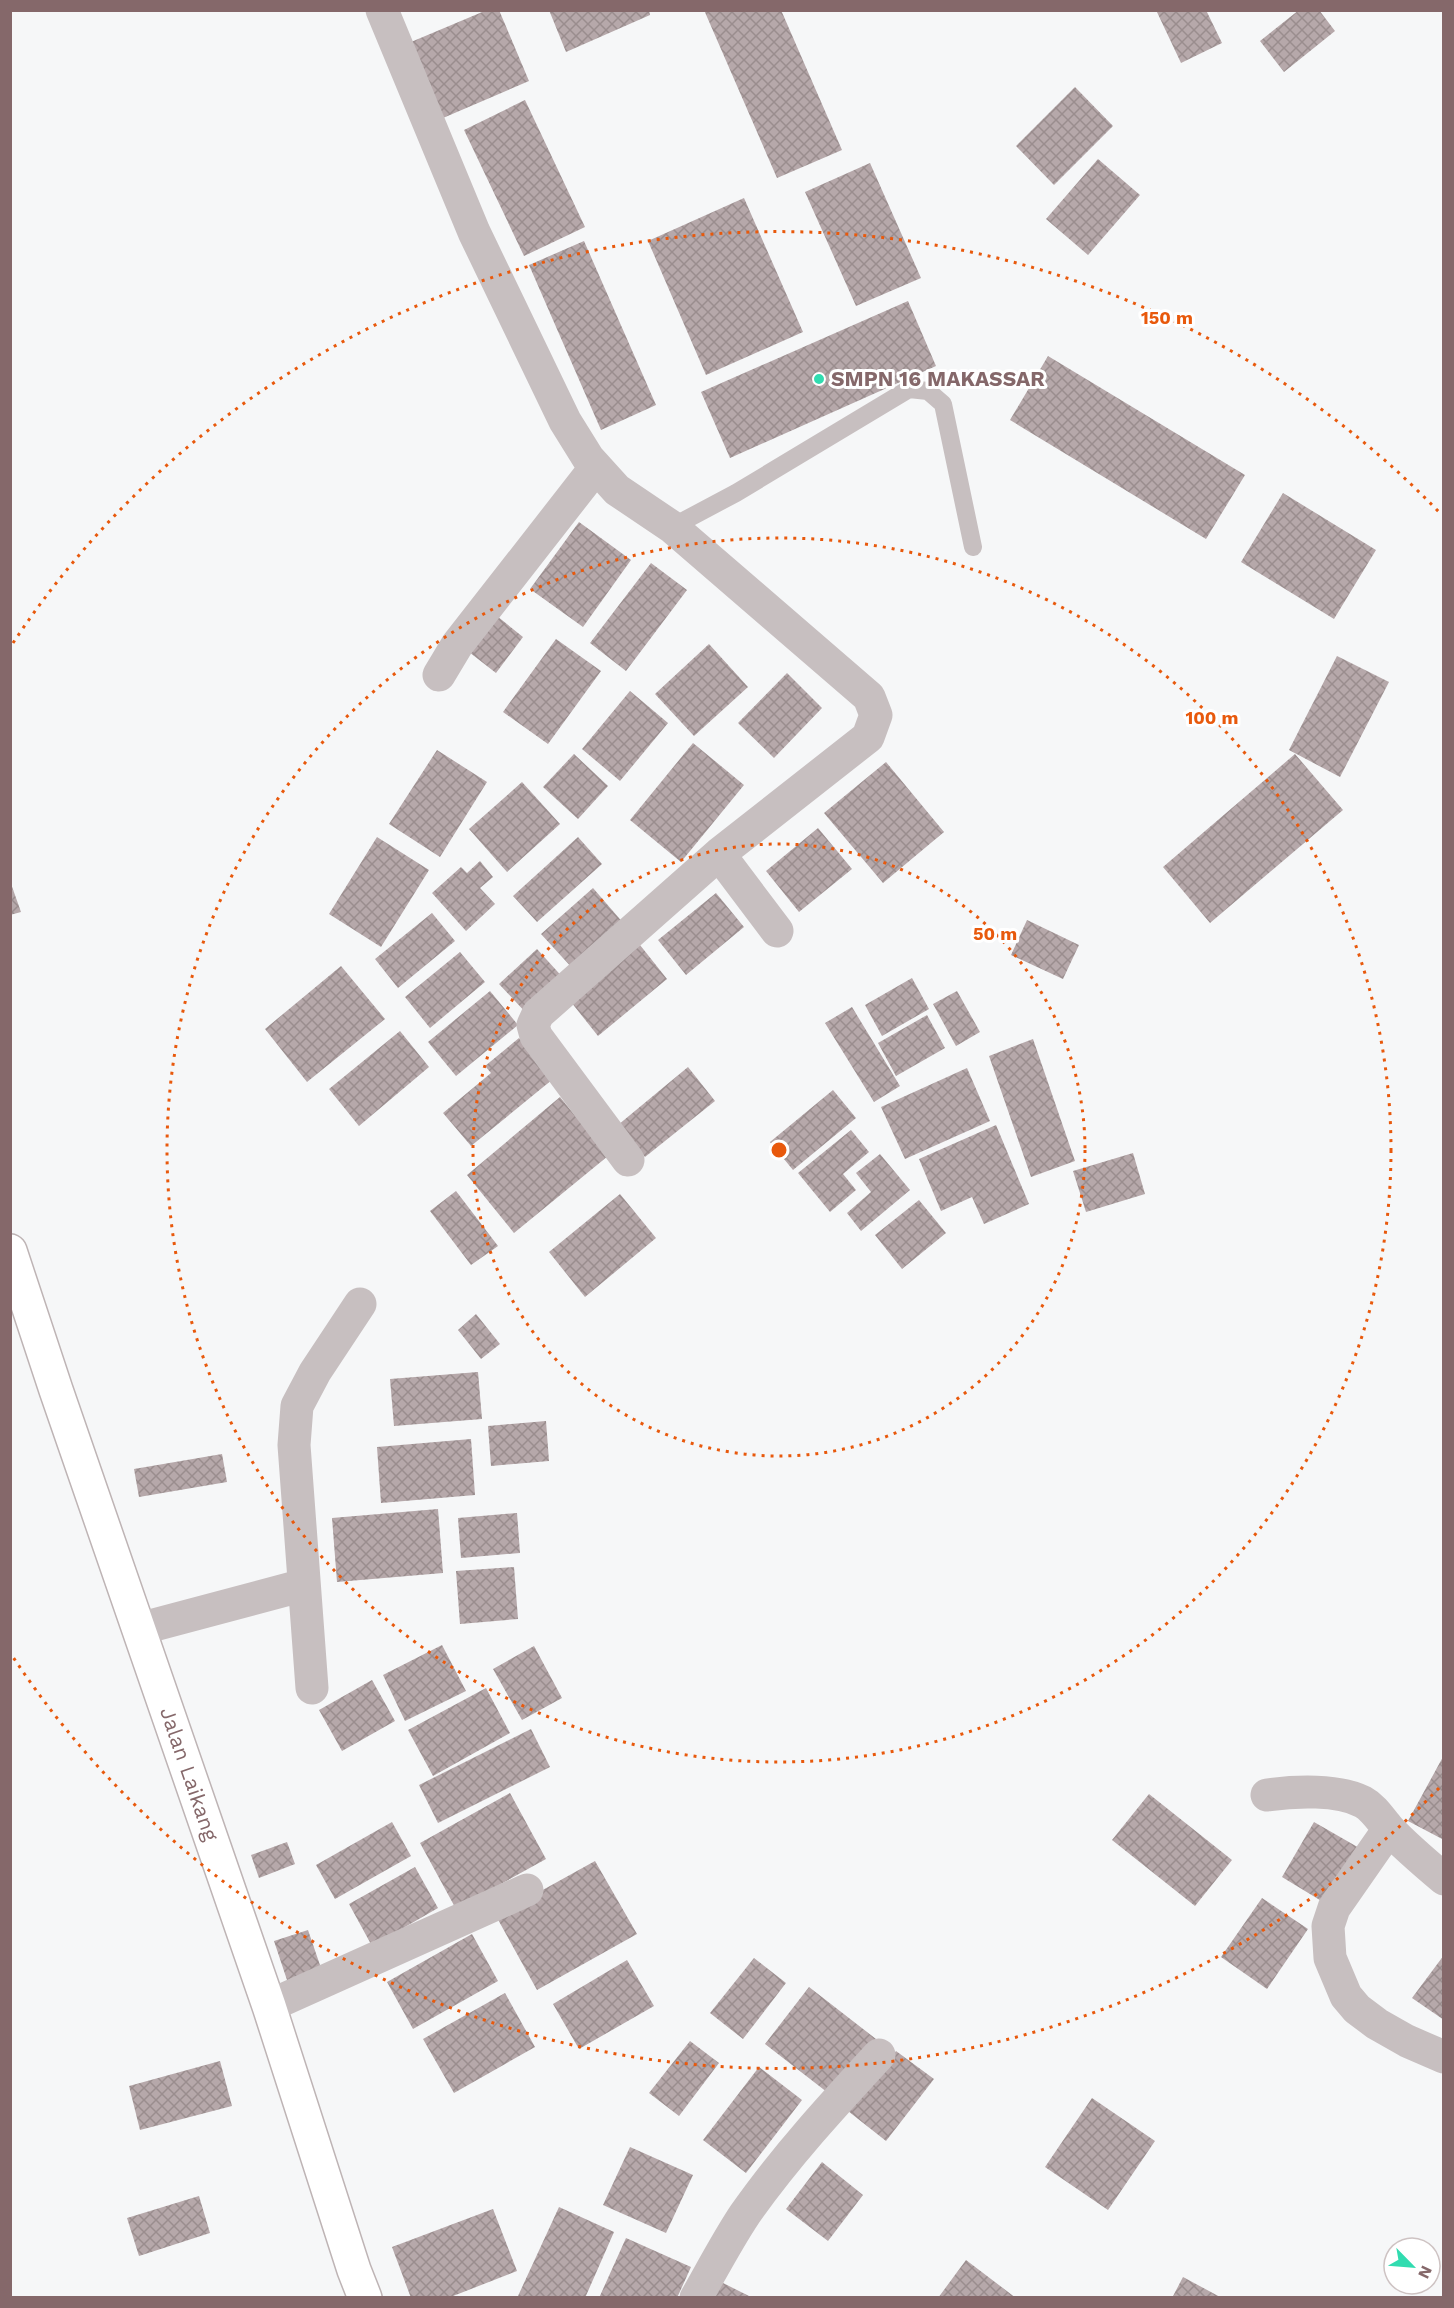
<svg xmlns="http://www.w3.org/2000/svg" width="1454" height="2308" font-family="'Work Sans',sans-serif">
	<defs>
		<pattern id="building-cross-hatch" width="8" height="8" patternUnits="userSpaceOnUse" patternTransform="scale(1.5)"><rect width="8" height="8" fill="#b6a8aa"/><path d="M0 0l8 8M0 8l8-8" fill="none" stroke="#9a8d8e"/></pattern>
	</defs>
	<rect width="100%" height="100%" fill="#f6f7f8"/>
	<path fill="url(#building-cross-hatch)" d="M487,10h12l30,71 -86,37 -32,-76z
		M549,10h100l1,5 -84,37z
		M704,10h77l61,140 -65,28z
		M1156,10h50l16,33 -41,20z
		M1299,10h20l16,21 -51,41 -24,-31z
		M1075,87l38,39 -59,59 -38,-39z
		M525,100l60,127 -61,29 -60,-126z
		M1098,159l42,36 -52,60 -42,-36z
		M870,163l51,115 -65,28 -51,-114z
		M744,198l59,134 -97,43 -58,-134z
		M584,241l72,164 -55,25 -72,-165z
		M908,301l28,65 -206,92 -29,-66z
		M1048,356l197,119 -39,64 -196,-119z
		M1283,493l93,57 -42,69 -93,-57z
		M579,522l52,38 -48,67 -53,-38z
		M651,563l36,27 -61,81 -36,-28z
		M497,616l26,21 -27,36 -27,-21z
		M556,639l45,32 -53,73 -45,-32z
		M709,644l39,43 -54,49 -39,-42z
		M1337,656l52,26 -49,95 -51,-27z
		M787,673l35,35 -48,50 -36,-35z
		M630,691l38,32 -48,58 -38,-32z
		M693,743l51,42 -63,77 -51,-42z
		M437,750l50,32 -47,75 -51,-33z
		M574,754l34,32 -30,33 -35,-32z
		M1295,754l48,56 -133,113 -47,-56z
		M886,762l58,70 -61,51 -59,-70z
		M522,782l38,42 -53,48 -38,-43z
		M818,828l34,41 -53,43 -33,-41z
		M377,837l52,33 -48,77 -52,-33z
		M578,837l24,27 -65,58 -24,-26z
		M480,861l13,16 -13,11 15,16 -29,27 -34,-38 29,-26 6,6z
		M10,881l11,31 -11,3z
		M593,888l32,37 -51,45 -33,-36z
		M716,893l28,34 -58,48 -28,-35z
		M432,913l23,28 -57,47 -23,-29z
		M1027,920l52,25 -16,34 -52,-24z
		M640,945l27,34 -69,57 -27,-34z
		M537,949l29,32 -38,34 -29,-31z
		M460,952l25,30 -55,46 -25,-31z
		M341,966l44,53 -78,63 -42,-53z
		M912,978l17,31 -47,27 -17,-31z
		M490,991l28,34 -62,51 -28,-34z
		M957,991l23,41 -24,14 -23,-42z
		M852,1007l48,79 -26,16 -49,-79z
		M927,1015l18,33 -49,28 -18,-33z
		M400,1031l29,36 -70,59 -30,-37z
		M519,1038l34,41 -82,67 -28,-33 48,-40 -6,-7z
		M1033,1039l42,122 -44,16 -42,-121z
		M688,1067l27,34 -70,56 -27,-32z
		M967,1068l23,53 -85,38 -24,-52z
		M833,1090l23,28 -63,52 -23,-28z
		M560,1097l48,59 -94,77 -47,-58z
		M996,1125l33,79 -45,20 -12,-27 -31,14 -22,-52z
		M851,1130l18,22 -26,22 13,16 -26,22 -32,-39z
		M1133,1153l12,41 -59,18 -13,-41z
		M880,1154l30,36 -49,41 -14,-18 24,-21 -15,-19z
		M456,1191l42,55 -27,19 -41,-54z
		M620,1194l36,44 -71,59 -36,-45z
		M919,1200l27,33 -44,36 -27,-34z
		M476,1314l24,30 -19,15 -23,-29z
		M478,1372l4,47 -88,7 -4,-47z
		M546,1421l3,40 -58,5 -3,-40z
		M471,1439l4,56 -94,8 -4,-56z
		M222,1454l5,28 -88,15 -5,-28z
		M438,1509l5,64 -106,9 -5,-64z
		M517,1513l3,40 -59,5 -3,-40z
		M514,1567l4,52 -58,5 -4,-53z
		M442,1645l24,46 -61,30 -22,-46z
		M534,1646l28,52 -40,22 -29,-51z
		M372,1680l23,41 -53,30 -23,-41z
		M486,1688l24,45 -77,43 -25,-46z
		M531,1729l19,38 -112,56 -19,-38z
		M1444,1755v85l-36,-19z
		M510,1793l36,66 -90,50 -36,-66z
		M1149,1794l83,66 -37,46 -83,-66z
		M392,1822l19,34 -76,43 -19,-34z
		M1314,1822l47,27 -33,56 -46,-28z
		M287,1842l8,22 -36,14 -8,-23z
		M595,1861l42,73 -100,56 -41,-74z
		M415,1867l23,41 -66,38 -23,-42z
		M1262,1898l46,31 -41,60 -46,-32z
		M308,1930l14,41 -34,12 -14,-42z
		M472,1934l26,47 -85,48 -26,-47z
		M1444,1955v65l-32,-22z
		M754,1958l32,25 -43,56 -33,-26z
		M627,1960l27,46 -75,43 -26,-45z
		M809,1987l67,52 -44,57 -67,-52z
		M505,1993l30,54 -81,46 -31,-54z
		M690,2041l29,22 -40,53 -30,-23z
		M896,2051l38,28 -48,62 -38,-30z
		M220,2061l12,45 -92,24 -11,-44z
		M759,2067l43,33 -56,73 -43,-33z
		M1092,2098l63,43 -47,69 -63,-43z
		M630,2147l63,28 -27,58 -63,-28z
		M822,2162l41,33 -35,46 -42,-32z
		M199,2196l11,37 -71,23 -12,-38z
		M559,2207l55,25 -29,66h-63l-4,-2z
		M493,2209l24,62 -69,27h-37l-19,-51z
		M626,2238l65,29 -14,31h-78z
		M966,2260l50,38h-78z
		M1183,2277l39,21h-50z
		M717,2280l36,18h-45z"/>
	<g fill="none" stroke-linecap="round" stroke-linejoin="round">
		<g stroke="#beb4b5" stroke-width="36">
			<path id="secondary" d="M10,1251l46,139 213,616 85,264 11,28"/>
		</g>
		<path stroke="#c7bfc0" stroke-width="18" d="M672,527l64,-34 173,-104 19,2 15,13 30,143"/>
		<path stroke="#c7bfc0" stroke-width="33" d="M382,10l92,222 91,189 23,37 29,32 55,37 197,170 7,18 -8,22 -149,117 58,77
			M439,675l18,-30 139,-178
			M628,1160l-92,-124 -3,-11 5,-11 181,-160
			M139,1629l165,-44
			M312,1688l-18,-243 3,-39 18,-34 45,-68
			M1267,1795c28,-4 71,-6 96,7 11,6 18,18 26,27 17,18 36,34 55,50
			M1389,1829l-55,79 -6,18 2,32 16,38 11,13 20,15 30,17 37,16
			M269,2006l258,-116
			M696,2298c16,-28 31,-57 49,-84 40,-57 87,-108 134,-159"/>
		<use href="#secondary" stroke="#fff" stroke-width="33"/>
	</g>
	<g fill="none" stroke="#e8590c" stroke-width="3" stroke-dasharray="3 6">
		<circle cx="779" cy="1150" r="306"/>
		<circle cx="779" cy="1150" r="612"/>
		<path d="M1439 1788A918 918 0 0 1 13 1657M13 643A918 918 0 0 1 1439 512"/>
	</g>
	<circle fill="#31dcb0" stroke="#fff" stroke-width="2" cx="819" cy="379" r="6"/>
	<g text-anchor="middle" stroke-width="6" stroke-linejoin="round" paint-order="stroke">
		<g font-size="21" font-weight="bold" fill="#85686a" stroke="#fff" text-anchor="start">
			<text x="831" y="386">SMPN 16 MAKASSAR</text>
		</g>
		<g font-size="21" fill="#85686a" stroke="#fff">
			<text transform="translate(189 1774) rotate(71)" y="7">Jalan Laikang</text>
		</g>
	</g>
	<circle cx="779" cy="1150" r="9" fill="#e8590c" stroke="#fff" stroke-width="3"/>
	<g font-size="18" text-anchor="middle" font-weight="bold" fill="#e8590c" stroke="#fff" stroke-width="6" stroke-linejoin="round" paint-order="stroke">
		<text x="1167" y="324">150 m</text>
		<text x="1212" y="724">100 m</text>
		<text x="995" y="940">50 m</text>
	</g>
	<rect width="1454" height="2308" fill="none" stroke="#85686a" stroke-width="24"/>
	<g transform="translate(1412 2266) rotate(115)"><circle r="28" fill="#ffffff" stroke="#cec3c3" stroke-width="1.5"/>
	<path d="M0-4.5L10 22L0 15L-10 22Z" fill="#31dcb0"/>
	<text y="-9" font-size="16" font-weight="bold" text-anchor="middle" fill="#85686a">N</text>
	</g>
</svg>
